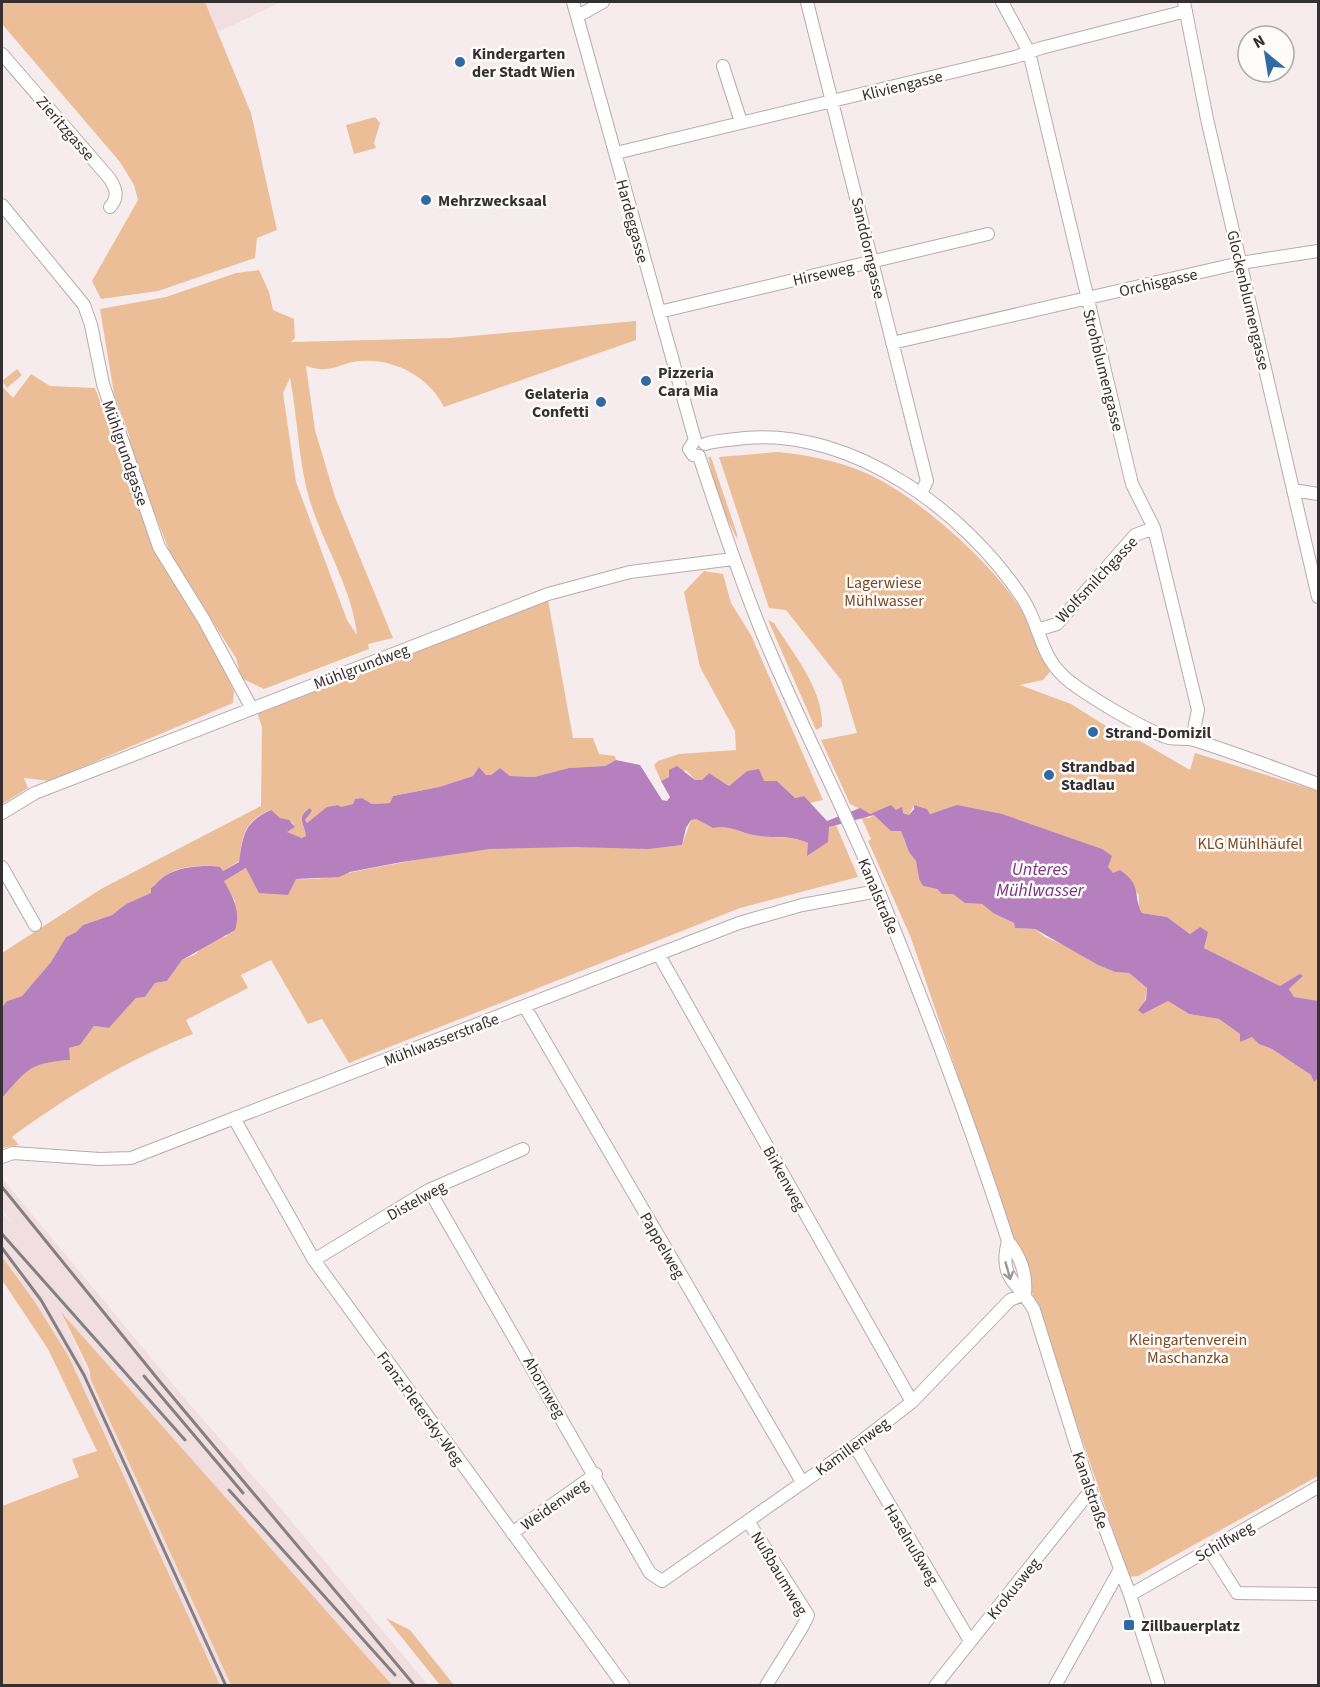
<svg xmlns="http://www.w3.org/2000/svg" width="1320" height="1687" font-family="'Source Sans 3',sans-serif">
	<rect width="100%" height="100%" fill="#f6eced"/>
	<path fill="#f1dee0" d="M205,2h76l-63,30z
		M2,1178l184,222 87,99 155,186h-36l-330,-370 169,370h-11l-151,-328 -36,-58 -31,-41v-45l10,10 -10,-13z"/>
	<path fill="#ecbe98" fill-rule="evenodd" d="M2,2h203l46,111 26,117 -20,8 -2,20 -97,33 -57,8 -9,-18 46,-81 -4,-15 -14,-23 -118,-138z
		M375,117l5,6 -6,20 2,5 -22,6 -8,-29z
		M259,270l10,22 4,18 21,9 1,19 -4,4 159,-4 186,-17v19l-192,67c-15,-30 -49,-48 -82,-46 -24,1 -28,14 -56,5l9,64 20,67 58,141 -25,6 1,5 -105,40 -23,-11 -5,-20 -63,-98 -47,-119 4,-3 -16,-44 -14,-85 66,-12 70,-24zM290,378c8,41 8,83 20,123 14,45 42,87 47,134l-10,-15 -51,-138 -13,-89z
		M17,369l5,6 -15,13 -5,-7z
		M31,374l19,12 45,2 60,160 54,91 25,52 -1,12 -183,78 -26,-3 4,10 -26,16v-418l11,12z
		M778,452c30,3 60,9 88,21 52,23 129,92 158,141 11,17 13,37 26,58l-7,8 -23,5 51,19 54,34 3,-4 62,36 5,-17 123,38v211l-24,-5 -5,-8 14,-13 -23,10 -76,-38 -4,-21 -10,7 -23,-17 -25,-4 -3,-6v-12l-26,-22 -171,-63 -12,4 -3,-5 -13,-4 -5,10 -17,-7 -23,6 -19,-10 -29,-64 36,-7 -16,-53 -55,-70 -17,-2 -50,-151z
		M708,457h3l26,77v5l-19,-39z
		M704,571l19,3 8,29 20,32 72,165 -13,3 -6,-7 -9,2 -18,-17h-13l-17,-10 -18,15 -20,-13 -7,7h-7l-9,-10 -25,11 -7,-16 4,-4 21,-7 57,-4 -1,-19 -35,-64 -16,-75z
		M548,600l25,138h20l6,16 16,2 1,4 -11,6 -36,2 -35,9 -24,-1 -10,-8 -9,7h-5l-7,-8 -6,9 -34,11 -46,9 -3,7 -18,1 -10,-6 -7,1 -2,5 -13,4 -2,-3 -10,2 -21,16 -2,-3 7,-9 -2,-3c-14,9 -6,15 -4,28l-4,2 -16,-6 8,-5 -1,-4 -13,-5 -10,-8c-27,12 -27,25 -31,51l-16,10 -3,-4c-18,-3 -44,-1 -58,11 -4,4 -6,7 -11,10l1,5 -26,11 -14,11 -29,10 -7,7 -10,5 -15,25 -29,34 -15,5 -5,6v-54l99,-64 160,-83 1,-79 -5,-15z
		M768,620l6,3c19,31 50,66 48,104l-6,3z
		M874,815l27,16 8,21 7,8 3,19 4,7 14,3 5,5h11l13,9 16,1 11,9 21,10 1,5 20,1 10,8 21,9 32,19 17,7 14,1 18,15 -4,26 25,-13 21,13 30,5 21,15 12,2 7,8 13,5 39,26 3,6 4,-3v398l-180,100 -9,1 -218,-639 -43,-97 3,-2 -10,-22 8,1z
		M696,819l17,9c17,-4 31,7 48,8 22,3 24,-2 47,7v13l21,-29 7,-2 22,52 -118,31 -391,155 -27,-44 -14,5 -37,-64 -30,15 7,13 -62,32 7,14c-64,25 -126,62 -181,103l7,8 -17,3v-50c26,-29 27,-35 67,-38v-12l11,-3 14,-19 15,2 27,-30 9,-1 10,-14 12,-2 15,-21 14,-6 5,-6 18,-10 8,-2 8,-35 -12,-20 24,-13c15,3 32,10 49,11 23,2 45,-5 67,-9 42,-8 84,-17 127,-21 64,-7 128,3 192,-4l9,-25z
		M2,1257l31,42 36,58 151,328h-218v-179l77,-29 -7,-18 25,-8 -49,-102 -46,-69z
		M61,1312l331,373h-161l-140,-305 -2,-11z
		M386,1618l24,12 44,55h-14z"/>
	<path fill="#b67fbe" d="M616,760l24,5 22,35 5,1 3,-4 -9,-16 8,-4v-7l8,-4 18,14h7l7,-7 20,13 18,-15 12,-2 5,12h13l18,17 9,-2 23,25 33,-13 10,6 21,-9 5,5 6,-3 1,6 6,2 5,-6v-4l13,4 3,5 27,-9 45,9 100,35 10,7 -4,11 5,6 7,-3c23,16 12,24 22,43l25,4 23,17 10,-7 8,5 -4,16 76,38 20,-12 3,2 -14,13 5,8 24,4v77l-4,4 -3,-7 -39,-26 -13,-5 -7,-7 -12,5v-8l-21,-15 -30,-5 -21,-13 -25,13 -5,-4 8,-10 1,-12 -18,-15 -14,-1 -17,-7 -63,-36 -20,-1 -1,-5 -21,-10 -11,-9 -17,-1 -12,-9h-11l-5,-5 -14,-3 -4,-7 -3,-18 -7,-9 -8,-21h-10l-17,-16 -45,12 -1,15 -21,14 1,-13c-21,-9 -27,-4 -47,-7 -17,-1 -31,-12 -48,-8l-17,-9 -5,1 -5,8 -4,17 -34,4 -74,-2 -84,2 -88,13 -52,10 -11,5 -43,2 -8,16 -29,-2 -13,-25 -22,13c9,16 17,30 11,49l-53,30 -15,21 -12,2 -10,14 -9,1 -27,30 -15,-2 -14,19 -11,3 1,12c-41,3 -42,9 -68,38v-91l5,-6 15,-5 29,-34 15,-25 10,-5 7,-7 29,-10 14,-11 25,-11v-5c5,-3 6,-6 10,-9 12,-12 43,-15 59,-12l3,4 16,-9c4,-27 5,-40 32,-52l9,8 9,2 6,7 -8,5 15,6 4,-2c-2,-13 -10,-19 4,-28l2,3 -7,9 2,3 20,-16 11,-2 3,2 12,-3 2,-5 7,-1 10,6 18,-1 3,-7 46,-9 34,-11 6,-9 7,8h5l9,-7 10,8 24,1 35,-9 36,-2z"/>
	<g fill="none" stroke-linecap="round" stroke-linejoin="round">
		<g stroke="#b5acad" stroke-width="14">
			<path id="street" d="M573,2l122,438
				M807,2l120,479 -6,12
				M1002,2l27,50 103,432 22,44 44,182 -6,29
				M1184,2l23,117 111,478
				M578,16l25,-14
				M2,54l108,125c6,10 9,18 0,28
				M723,66l18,56
				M616,153l399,-96 26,-9 145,-37
				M2,205l82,100 7,20 12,59 56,163 45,73 47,87
				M659,312l329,-78
				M892,343l348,-80 78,-12
				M695,440l-6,9 4,6 6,1
				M705,444c12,-4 26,-4 40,-6 108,-10 221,74 278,161 19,30 16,58 46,82 22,17 68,44 94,55 9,5 21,1 31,4 42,13 83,29 124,44
				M699,456c20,61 40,120 64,179 36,87 80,170 116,257 47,115 91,231 129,349 13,16 19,33 17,53
				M1293,490l25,4
				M1037,630l20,-6 78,-89 19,-7
				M2,813l33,-20 513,-199 82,-22 103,-13
				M2,867l33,58
				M659,955l253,447
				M525,1007l277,475
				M235,1120l79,140 310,426
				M2,1157l11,-4 87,6 31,-1 608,-235 63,-18 76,-14
				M429,1190l221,383 12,8 193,-135 57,-44 98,-102 15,-6
				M1008,1241c-10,39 10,40 26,69l55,176 41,109 29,91
				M314,1260l115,-70 94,-41
				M855,1446l115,195
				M748,1521l60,94c0,5 -35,59 -42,71
				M512,1533l84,-59
				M1209,1549l28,44 81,1
				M1130,1595l188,-108
				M935,1686l156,-196
				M1055,1686l64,-115"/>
		</g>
		<use href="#street" stroke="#fff" stroke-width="12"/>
		<path stroke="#867f80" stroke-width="3" d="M2,1187l159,196 254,303
			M2,1234l183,206
			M2,1248l39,52 43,75 142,311
			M144,1376l99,117
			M229,1490l166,185"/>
	</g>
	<defs><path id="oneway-shaft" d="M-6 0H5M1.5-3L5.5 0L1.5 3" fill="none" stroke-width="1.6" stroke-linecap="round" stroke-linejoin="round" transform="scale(1.5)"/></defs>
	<use stroke="#9a9898" href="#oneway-shaft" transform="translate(1008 1271) rotate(74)"/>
	<g fill="#2d6ba2" stroke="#fffbfb" stroke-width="2">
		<circle cx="460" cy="62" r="6"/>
		<circle cx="426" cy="200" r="6"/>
		<circle cx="646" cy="381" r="6"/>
		<circle cx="601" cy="402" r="6"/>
		<circle cx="1093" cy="732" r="6"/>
		<circle cx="1049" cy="775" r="6"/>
		<rect x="1123" y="1619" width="12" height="12" rx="3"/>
	</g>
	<g text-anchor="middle" stroke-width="5" stroke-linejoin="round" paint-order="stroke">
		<g font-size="16" font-weight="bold" fill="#343031" stroke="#fffbfb" text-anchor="start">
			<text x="472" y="59">Kindergarten<tspan x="472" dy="18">der Stadt Wien</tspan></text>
			<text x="438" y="206">Mehrzwecksaal</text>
			<text x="658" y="378">Pizzeria<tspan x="658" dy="18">Cara Mia</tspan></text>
			<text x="589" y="399" text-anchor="end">Gelateria<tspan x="589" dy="18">Confetti</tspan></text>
			<text x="1105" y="738">Strand-Domizil</text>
			<text x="1061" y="772">Strandbad<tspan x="1061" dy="18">Stadlau</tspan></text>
			<text x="1141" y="1631">Zillbauerplatz</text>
		</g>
		<g font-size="16" fill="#343031" stroke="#fffbfb">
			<text transform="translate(902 85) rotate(-14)" y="6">Kliviengasse</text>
			<text transform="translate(66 128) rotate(49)" y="6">Zieritzgasse</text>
			<text transform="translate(633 221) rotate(75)" y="6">Hardeggasse</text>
			<text transform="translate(869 248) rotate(77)" y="6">Sanddorngasse</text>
			<text transform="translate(823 273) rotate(-13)" y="6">Hirseweg</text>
			<text transform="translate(1158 282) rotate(-13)" y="6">Orchisgasse</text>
			<text transform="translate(1249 300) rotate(77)" y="6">Glockenblumengasse</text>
			<text transform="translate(1104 370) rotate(76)" y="6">Strohblumengasse</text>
			<text transform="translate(126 453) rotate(71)" y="6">Mühlgrundgasse</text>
			<text transform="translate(1096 579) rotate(-47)" y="6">Wolfsmilchgasse</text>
			<text transform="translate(361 666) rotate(-21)" y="6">Mühlgrundweg</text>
			<text transform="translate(879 896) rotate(67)" y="6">Kanalstraße</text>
			<text transform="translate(441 1039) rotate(-21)" y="6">Mühlwasserstraße</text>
			<text transform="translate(785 1178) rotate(61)" y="6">Birkenweg</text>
			<text transform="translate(416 1200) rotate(-29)" y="6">Distelweg</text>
			<text transform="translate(663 1245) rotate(60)" y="6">Pappelweg</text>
			<text transform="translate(545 1387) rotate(60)" y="6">Ahornweg</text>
			<text transform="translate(421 1408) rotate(54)" y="6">Franz-Pletersky-Weg</text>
			<text transform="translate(852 1446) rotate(-36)" y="6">Kamillenweg</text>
			<text transform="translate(1091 1490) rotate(71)" y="6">Kanalstraße</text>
			<text transform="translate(554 1504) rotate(-35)" y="6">Weidenweg</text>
			<text transform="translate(1224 1541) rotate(-30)" y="6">Schilfweg</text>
			<text transform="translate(912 1544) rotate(59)" y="6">Haselnußweg</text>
			<text transform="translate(780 1573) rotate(59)" y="6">Nußbaumweg</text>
			<text transform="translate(1013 1588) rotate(-51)" y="6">Krokusweg</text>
		</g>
		<g font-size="16" fill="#784a20" stroke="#fffbfb">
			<text x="884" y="588">Lagerwiese<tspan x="884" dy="18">Mühlwasser</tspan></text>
			<text x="1250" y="849">KLG Mühlhäufel</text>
			<text x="1188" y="1345">Kleingartenverein<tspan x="1188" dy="18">Maschanzka</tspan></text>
		</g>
		<g font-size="18" font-style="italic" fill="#783482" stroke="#fffbfb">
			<text x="1040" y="875">Unteres<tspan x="1040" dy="21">Mühlwasser</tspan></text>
		</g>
	</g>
	<rect width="1320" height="1687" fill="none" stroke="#343031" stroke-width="6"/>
	<g transform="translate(1266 54) rotate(330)"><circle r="28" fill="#fffbfb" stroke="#aeaaaa" stroke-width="1.5"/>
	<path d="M0-4.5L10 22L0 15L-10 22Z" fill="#2d6ba2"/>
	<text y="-9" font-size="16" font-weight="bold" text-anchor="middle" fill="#343031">N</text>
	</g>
</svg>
